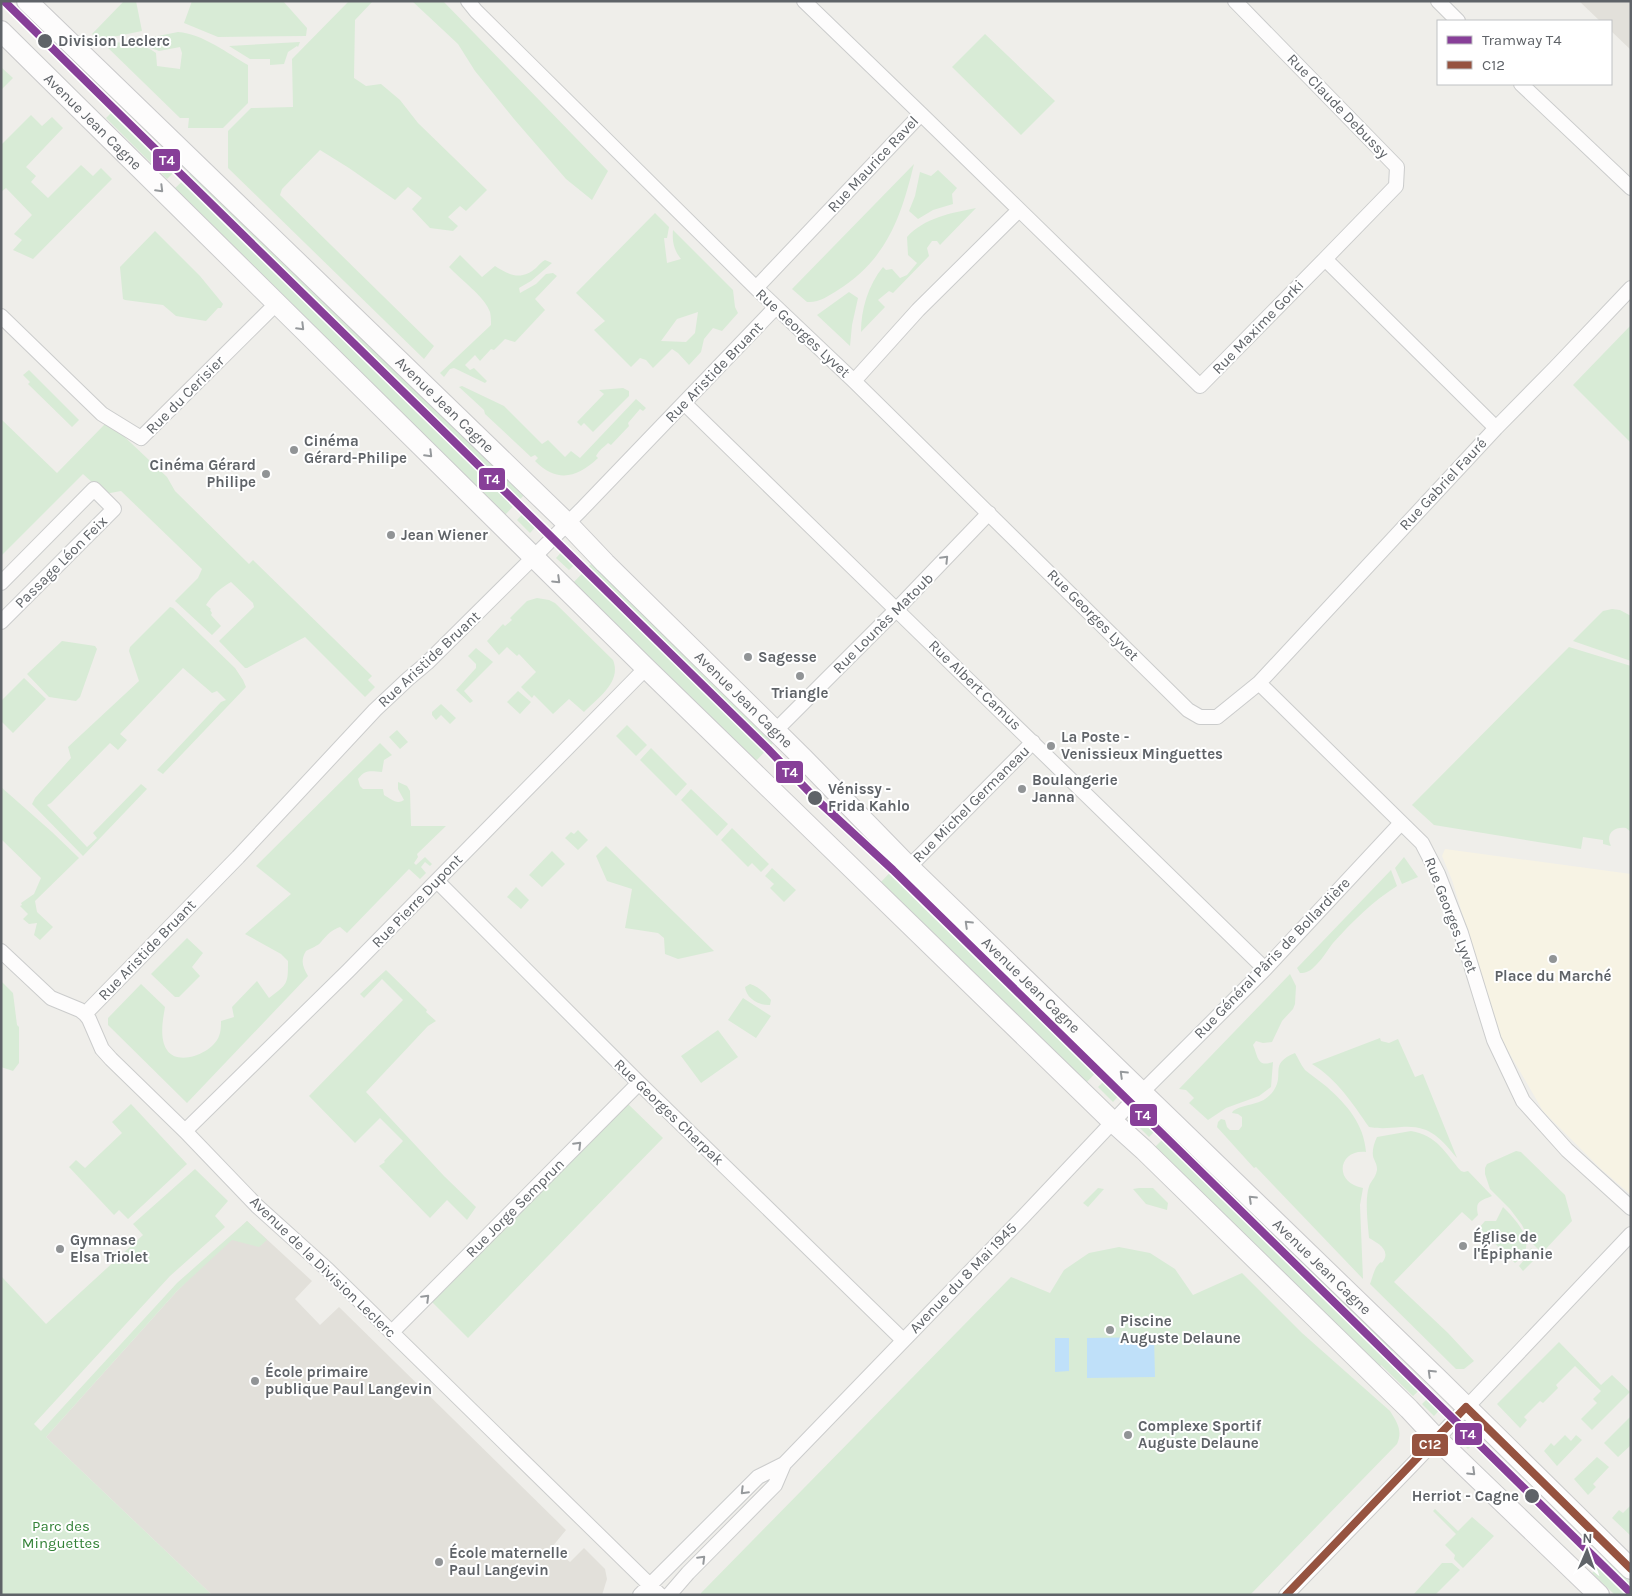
<svg xmlns="http://www.w3.org/2000/svg" width="1632" height="1596" font-family="Karla,sans-serif">
	<rect width="100%" height="100%" fill="#efeeea"/>
	<path fill="#f7f3e4" d="M1445,849l186,25v321l-30,-26 -58,-58 -43,-74 -48,-157 -10,-24z"/>
	<path fill="#e2e0da" d="M1579,1h52v49l-20,-19v-10h-11z
		M247,1221l65,60 -17,18 25,26 19,-18 227,223 -14,17 18,15 14,-14 21,21 2,10 -5,16h-390l-166,-158 131,-146z"/>
	<path fill="#d8ebd6" fill-rule="evenodd" d="M124,1h12l6,30 -44,9 -6,-6z
		M192,1h91l24,27 -1,8 -88,1 -34,-14z
		M349,1h24l-18,19 -1,58 12,8 15,-2 19,16 18,23 69,67 -21,21 -6,-5 -12,11 10,9 -5,5 -23,-3 -18,-19 10,-11 -14,-11 -13,13 -46,-32 -29,-18 -38,39 -2,6 154,151 -10,13 -196,-191v-37l23,-23 42,-1 -1,-48z
		M412,1h31l165,170 -16,29 -26,-21 -52,-60 -39,-48 -17,-27z
		M178,32c25,2 49,21 70,33v38l-25,25h-35l1,-10h-9l-76,-74c17,-3 37,-2 52,9l1,13 23,3 2,-16 -2,-6 -21,4 -26,-10z
		M985,34l70,67 -34,34 -69,-68z
		M300,42l-2,5 -1,-1 -9,6 -4,12 -14,1v-6h-20l-21,-13z
		M2,68l11,10 -12,12v-21z
		M118,106l62,60 -13,13 -61,-61z
		M31,115l11,11 10,-9 11,11 -37,39 10,9 -5,6 17,16 33,-33 12,11 8,-8 11,11 -79,80 -20,-9 9,-10 -8,-6 18,-19 -26,-27 -5,4v-47z
		M914,164c-13,53 -27,95 -76,126 -10,6 -19,13 -31,12l-15,-13z
		M938,170l19,18 -5,6 1,10 -20,6 -15,9 -9,-8 6,-15 5,-24 11,4z
		M193,171l331,324 -20,21 -332,-325z
		M976,208l-36,37 -3,-4h-5l-5,7 2,8 -36,37 -4,-2 -11,9 7,7 -24,25c0,-22 7,-47 22,-65l3,3 6,-1 8,9 7,-3 10,-12 -9,-8 -1,-18c17,-19 44,-24 69,-29z
		M655,213l14,14 -2,11h-3l3,25 14,-4c-7,-9 -9,-17 -8,-29l60,60 2,17 3,6 -16,18 -9,-3 -9,11 -3,13 -12,13 -11,-12 -6,-4 -19,19 -7,-8 -6,-2 -9,9 -37,-37 11,-9 -29,-28zM698,312l-3,21 -9,9 -25,-1 16,-22z
		M155,231l45,45 23,28 -2,4h-3l-12,13 -30,-5 -13,-11 -38,-5 -2,-1 -3,-32z
		M460,255l22,22 13,-11c14,9 26,15 41,2 3,-3 5,-6 9,-8l7,3 -21,18 -12,7 1,5 16,-9 10,-10 7,-1 4,3 -22,23 10,11 -30,32 -10,-3 -11,11 -3,-1 -11,12 -5,-6 -10,10 5,5 4,-2 13,13 -2,2 -31,-15 -4,1 -6,8 -4,-4 51,-48c0,-4 0,-9 -1,-13 -5,-15 -30,-33 -41,-45z
		M849,292l9,6 -6,27 -2,21 -33,-31z
		M1631,325v118l-58,-58z
		M29,370l50,50 -7,7 -44,-43 2,-2 -7,-7z
		M462,386l42,20 38,38 6,-4 17,17 6,-6 9,7 56,-59 10,9 -3,3 -3,-2 -12,14 1,3 -18,19 -3,-2c-5,5 -8,6 -12,13l2,2c-21,20 -41,25 -63,3l3,-3 -3,-3 -4,2 -46,-43 -1,-4 -25,-23z
		M623,388l6,3v5l-36,36 -9,-9 -3,3 -4,-4 27,-28 -5,-4z
		M1,419l56,54 47,-48 2,-1 7,2 54,51 8,14 74,73 4,-4 119,116 -4,4 7,7 -10,10 -60,-60 -58,31h-2l-26,-27 35,-34 -1,-4 -22,-21c-10,6 -19,13 -25,23l5,4 -1,1 2,3 -1,2 10,11 -9,9 -37,-34 23,-23 4,-9 -81,-78 -16,3 -22,-20 -82,82z
		M528,508l13,13 -11,12 -13,-13z
		M567,546l13,13 -11,11 -13,-12z
		M593,562l182,179 -20,21 -182,-179z
		M537,598l12,2 6,3 58,57c9,22 -15,38 -29,52l-15,-13 -16,15 -19,-19 -2,3 -11,-11 15,-15 -17,-18 -2,2 -10,-9 -8,8 -12,-14 16,-17 2,2 7,-6 -2,-2 17,-17z
		M170,607l3,1 62,60 8,12 3,7 -83,87 -6,-4 64,-68 5,-2 -9,-9 -5,2 -29,-25 -63,66 7,6 -9,10 -8,-7 -59,60 -4,2 40,42 10,-9 -4,-5 48,-49 6,5 -64,67 -51,-52 3,-6 36,-40 -3,-11 71,-66 -10,-30 1,-4z
		M1612,609l8,1 11,6v45l-58,-20 30,-30z
		M62,641l33,5 2,3 -17,48 -4,4 -27,-4 -22,-23z
		M1569,647l62,19v166l-5,-4c-12,-2 -21,6 -15,18l-8,-2v-4l-20,-3 -2,12 -147,-24 -22,-20z
		M476,648l17,14 -29,29 9,10 -3,2 -14,-13 20,-22v-4l-8,-8z
		M24,678l22,21 -33,34 -12,-12v-20z
		M518,691l13,11 -11,12 -13,-12z
		M441,704l15,14 -6,6 -9,-9 -5,5 -4,-5v-3z
		M627,725l20,20 -11,11 -20,-20z
		M397,730l11,12 -8,7 -11,-12z
		M380,743l12,12 -8,5 -2,12c-11,-1 -17,-3 -24,7l2,7 3,3h20l1,6c7,4 13,10 20,5l-6,-11v-7l9,4 3,5 1,35h35l-29,28 1,3 -4,6 2,2 9,-8 7,7 -2,2 -5,-4 -4,5 5,6 -6,6 -11,-10 -62,64 -7,-6c-9,3 -13,8 -19,15 -3,4 -10,6 -15,9 -6,10 -3,16 2,25l-121,127 -79,-78v-7l33,-34 24,23c-2,12 -6,31 2,43 11,17 46,3 52,-14 2,-4 2,-11 2,-15l13,-4 -2,-10 25,-26 12,17c19,-14 19,-14 19,-37l-7,-7 -36,-20 46,-40 -35,-28z
		M651,748l36,36 -11,12 -36,-36z
		M1,787l51,45 27,26 -44,43 2,11 16,15 -13,13 -6,-5 3,-12 -8,1 -6,-5 5,-5 -8,-8 2,-1 -1,-2 13,-9 7,-16 -40,-39z
		M691,789l37,35 -11,12 -36,-36z
		M732,828l37,36 -8,8 -9,-9 -4,4 -27,-27z
		M578,830l10,10 -10,10 -13,-12 6,-6 3,2z
		M606,846l108,105 -36,8 -13,-5 -1,-16 -6,-5 -33,-5 7,-39 -25,-8 -11,-25z
		M552,851l13,13 -23,23 -13,-12z
		M1404,857l14,20 -16,7 -7,-16z
		M900,862l205,201 -20,21 -205,-201z
		M772,868l24,22 -12,12 -14,-14 4,-4 -9,-8z
		M1391,870l6,16c-24,15 -45,36 -64,57 -6,8 -12,18 -19,24 -4,4 -8,6 -14,6l-3,-5z
		M516,887l13,13 -8,9 -14,-12z
		M187,938l16,15 -11,14 8,9 -21,21h-4l-24,-23z
		M386,970l41,40 -1,2 10,9 -8,5 -62,66 78,84 32,31 -9,13 -20,-20 -17,18 -51,-52 6,-4 -1,-1 19,-20 -23,-23 -25,25 -46,-47 94,-96 -21,-21 -18,19 -4,-4z
		M1290,974l6,12 -1,18 -2,5 -11,12 -10,21 -9,1 -7,-2 -3,4c5,11 4,23 20,17l-2,25 -12,9 -33,12 -18,12 -19,-17 5,-5 -8,-8 -7,-1z
		M1,981l12,12 4,32 2,2v36l-6,8 -12,-4z
		M750,984c9,3 15,9 21,16l-1,5c-11,1 -24,-7 -25,-18z
		M743,998l28,18 -15,22 -28,-18z
		M718,1030l20,27 -37,26 -20,-27z
		M1380,1038l1,3 8,2 9,-4 17,38 8,-3 34,84c-18,-21 -27,-33 -56,-31 -12,1 -20,2 -32,0 -16,-23 -32,-48 -57,-63z
		M1295,1053c3,5 6,12 10,17 7,6 15,11 22,17 20,18 37,37 39,65 -28,-3 -33,31 -3,36l-3,17 3,74 -107,-112 -2,1 -37,-41 1,-5 3,-3 4,1 2,7 3,3h9l3,-4v-9l-4,-3 -6,-1 1,-2c14,-9 30,-4 41,-21 11,-16 -6,-26 21,-37z
		M1109,1076l15,14 -11,12 -15,-15z
		M627,1103l36,35 -195,200 -36,-36z
		M131,1104l56,60 -59,55 -9,-9 -5,5 -45,-48 7,-7 9,8 37,-35 -10,-11z
		M1144,1111l16,15 -11,11 -15,-15z
		M1173,1129l223,218 -4,4 34,33 -13,12 -32,-31 -4,5 -225,-220z
		M1411,1131c26,4 34,22 50,40l3,1 4,-1 24,25c-12,5 -17,5 -14,19l-6,6 -10,-9 -68,70 54,51 26,28 -10,8h-8l-86,-85c2,-5 4,-15 8,-19 5,-6 2,1 6,-5 6,-11 -8,-18 -15,-22 -1,-14 -5,-41 1,-54 3,-5 6,-8 7,-14 0,-5 -1,-6 -3,-11 -3,-6 0,-16 3,-22z
		M1516,1151l5,1 44,43 7,26 -30,32 -12,-12 -8,-16 -12,-16 -20,-20 -5,-15v-6l2,-4z
		M195,1169l33,32 -13,15 10,11 -55,49 -136,148 7,7 136,-148 70,-62 20,19 -8,7 -27,-7 -55,51 -131,146 166,158h-211v-319l45,48 97,-89 -10,-11z
		M1098,1188l6,1 -16,18 -5,-4z
		M1139,1188h14l15,15 -1,7 -21,-6 -13,-15z
		M1503,1207c15,15 37,38 12,56l-36,-35 6,-7h11z
		M1119,1247l31,6 25,16 18,26 49,-22 60,60 88,78c7,11 13,20 7,33l-147,151h-549v-2l310,-316 39,16 14,-23 25,-17z
		M1531,1248l7,8 -15,15 -4,-5 5,-6z
		M1559,1342l42,43 11,-10 18,17 -38,38 -11,-11 16,-16 -4,-4 8,-8 -26,-25 -19,19 2,3 -15,15 -3,-2 -16,16 3,3 -7,8 -23,-24z
		M1433,1393l12,11 -11,12 -12,-12z
		M1631,1416v29l-13,12 -14,-14z
		M1466,1425l13,13 -11,11 -13,-13z
		M1565,1435l6,6 5,-6 6,5 -25,26 -13,-15 7,-8 3,3z
		M1597,1457l12,10 -16,17 3,3 -8,8 -14,-16z
		M1631,1505v31l-19,-18 7,-8 4,3z
		M1435,1509l23,22 14,-14 22,19 -31,32 -9,-9 1,-4 -10,-10 11,-11 -23,-23z
		M1606,1559l25,24v12h-16l-23,-22z
		M1442,1563h10l8,7 -25,25h-22z"/>
	<path fill="#bfe0f9" d="M1154,1337l1,40 -68,1v-40z
		M1055,1338h14v33l-14,1z"/>
	<g fill="none" stroke-linecap="round" stroke-linejoin="round">
		<g stroke="#cbcccc" stroke-width="16">
			<path id="street" d="M468,1l8,10 280,277 98,93 334,329 12,7h17l42,-34 237,-255 59,-60 76,-80
				M1235,1l162,166 -1,19 -71,73
				M1438,1l20,20
				M1521,84l110,104
				M921,114l279,272 125,-127 171,169
				M756,288l165,-174 -117,-113
				M1,316l101,98 39,24 135,-134
				M854,381l64,-71 101,-100
				M684,403l581,566
				M1,583l93,-94 20,20 -113,113
				M1259,683l163,160 16,31 23,59 33,107 29,61 44,49 64,58
				M775,731l122,-122 92,-96
				M909,867l124,-125
				M437,881l202,202 264,257
				M1,951l50,47 29,12 5,4 4,5 13,30 9,10 74,72 72,75 71,64 332,325
				M85,1014l153,-157 137,-147 33,-31 19,-16 154,-153 195,-203
				M185,1131l163,-160 298,-303
				M392,1332l247,-249
				M640,1595l118,-118 26,-13
				M669,1595l19,-22 87,-88 9,-21 238,-246 103,-109 140,-140 136,-146
				M1286,1595l126,-130 219,-231"/>
		</g>
		<g stroke="#cacacb" stroke-width="22">
			<g id="secondary">
				<path id="s1" d="M27,1l540,522 38,40 198,195 106,109 530,513 192,189"/>
				<path id="s2" d="M1,31l645,637 467,454 31,28 265,259 28,30 162,156"/>
			</g>
		</g>
		<use href="#street" stroke="#fdfcfc" stroke-width="14"/>
		<use href="#secondary" stroke="#fdfcfc" stroke-width="20"/>
		<g stroke="#fff" stroke-width="11">
			<path id="bus-1" d="M1286,1595l180,-188 165,162"/>
		</g>
		<use href="#bus-1" stroke="#965340" stroke-width="8"/>
		<g stroke="#fff" stroke-width="11">
			<path id="tram-1" d="M4,1l764,748 48,50 77,71 738,723"/>
		</g>
		<use href="#tram-1" stroke="#873f98" stroke-width="8"/>
	</g>
	<defs><path id="oneway-chevron" d="M-2-3.5L2.5 0L-2 3.5" fill="none" stroke-width="1.6" stroke-linecap="round" stroke-linejoin="round" transform="scale(1.25)"/></defs>
	<g stroke="#96999c">
		<use href="#oneway-chevron" transform="translate(160 189) rotate(45)"/>
		<use href="#oneway-chevron" transform="translate(301 327) rotate(45)"/>
		<use href="#oneway-chevron" transform="translate(429 454) rotate(45)"/>
		<use href="#oneway-chevron" transform="translate(945 559) rotate(-46)"/>
		<use href="#oneway-chevron" transform="translate(557 580) rotate(44)"/>
		<use href="#oneway-chevron" transform="translate(968 924) rotate(-136)"/>
		<use href="#oneway-chevron" transform="translate(1123 1074) rotate(-136)"/>
		<use href="#oneway-chevron" transform="translate(578 1145) rotate(-45)"/>
		<use href="#oneway-chevron" transform="translate(1252 1199) rotate(-136)"/>
		<use href="#oneway-chevron" transform="translate(426 1298) rotate(-45)"/>
		<use href="#oneway-chevron" transform="translate(1431 1373) rotate(-136)"/>
		<use href="#oneway-chevron" transform="translate(1472 1472) rotate(44)"/>
		<use href="#oneway-chevron" transform="translate(744 1491) rotate(135)"/>
		<use href="#oneway-chevron" transform="translate(702 1559) rotate(-45)"/>
	</g>
	<g fill="#5f6368" stroke="#fff" stroke-width="2">
		<circle cx="45" cy="41" r="8"/>
		<circle cx="815" cy="798" r="8"/>
		<circle cx="1532" cy="1496" r="8"/>
	</g>
	<g fill="#919496" stroke="#fff" stroke-width="2">
		<circle cx="294" cy="450" r="5"/>
		<circle cx="266" cy="474" r="5"/>
		<circle cx="391" cy="535" r="5"/>
		<circle cx="748" cy="657" r="5"/>
		<circle cx="800" cy="676" r="5"/>
		<circle cx="1051" cy="746" r="5"/>
		<circle cx="1022" cy="789" r="5"/>
		<circle cx="1553" cy="959" r="5"/>
		<circle cx="1463" cy="1246" r="5"/>
		<circle cx="60" cy="1249" r="5"/>
		<circle cx="1110" cy="1330" r="5"/>
		<circle cx="255" cy="1381" r="5"/>
		<circle cx="1128" cy="1435" r="5"/>
		<circle cx="439" cy="1562" r="5"/>
	</g>
	<g text-anchor="middle" stroke-width="4" stroke-linejoin="round" paint-order="stroke">
		<g font-size="15" font-weight="bold" fill="#5f6368" stroke="#fff" text-anchor="start">
			<text x="58" y="46">Division Leclerc</text>
			<text x="828" y="794">Vénissy -<tspan x="828" dy="17">Frida Kahlo</tspan></text>
			<text x="1519" y="1501" text-anchor="end">Herriot - Cagne</text>
		</g>
		<g font-size="15" fill="#5f6368" stroke="#fff">
			<text transform="translate(1338 106) rotate(46)" y="5">Rue Claude Debussy</text>
			<text dy="5" stroke="none"><textPath href="#s2" startOffset="129">Avenue Jean Cagne</textPath></text>
			<text transform="translate(873 164) rotate(-47)" y="5">Rue Maurice Ravel</text>
			<text transform="translate(1258 327) rotate(-46)" y="5">Rue Maxime Gorki</text>
			<text transform="translate(803 333) rotate(43)" y="5">Rue Georges Lyvet</text>
			<text transform="translate(714 372) rotate(-46)" y="5">Rue Aristide Bruant</text>
			<text transform="translate(185 395) rotate(-45)" y="5">Rue du Cerisier</text>
			<text dy="5" stroke="none"><textPath href="#s1" startOffset="581">Avenue Jean Cagne</textPath></text>
			<text transform="translate(1443 484) rotate(-47)" y="5">Rue Gabriel Fauré</text>
			<text transform="translate(61 562) rotate(-45)" y="5">Passage Léon Feix</text>
			<text transform="translate(1093 615) rotate(45)" y="5">Rue Georges Lyvet</text>
			<text transform="translate(883 623) rotate(-45)" y="5">Rue Lounès Matoub</text>
			<text transform="translate(429 659) rotate(-43)" y="5">Rue Aristide Bruant</text>
			<text transform="translate(975 685) rotate(44)" y="5">Rue Albert Camus</text>
			<text dy="5" stroke="none"><textPath href="#s1" startOffset="1001">Avenue Jean Cagne</textPath></text>
			<text transform="translate(971 804) rotate(-45)" y="5">Rue Michel Germaneau</text>
			<text transform="translate(417 901) rotate(-46)" y="5">Rue Pierre Dupont</text>
			<text transform="translate(1451 915) rotate(69)" y="5">Rue Georges Lyvet</text>
			<text transform="translate(147 950) rotate(-46)" y="5">Rue Aristide Bruant</text>
			<text transform="translate(1272 958) rotate(-46)" y="5">Rue Général Pâris de Bollardière</text>
			<text dy="5" stroke="none"><textPath href="#s1" startOffset="1406">Avenue Jean Cagne</textPath></text>
			<text transform="translate(669 1112) rotate(44)" y="5">Rue Georges Charpak</text>
			<text transform="translate(515 1208) rotate(-45)" y="5">Rue Jorge Semprun</text>
			<text transform="translate(323 1267) rotate(44)" y="5">Avenue de la Division Leclerc</text>
			<text dy="5" stroke="none"><textPath href="#s1" startOffset="1811">Avenue Jean Cagne</textPath></text>
			<text transform="translate(963 1278) rotate(-46)" y="5">Avenue du 8 Mai 1945</text>
		</g>
		<g font-size="15" font-weight="bold" fill="#5f6368" stroke="#fff" text-anchor="start">
			<text x="304" y="446">Cinéma<tspan x="304" dy="17">Gérard-Philipe</tspan></text>
			<text x="256" y="470" text-anchor="end">Cinéma Gérard<tspan x="256" dy="17">Philipe</tspan></text>
			<text x="401" y="540">Jean Wiener</text>
			<text x="758" y="662">Sagesse</text>
			<text x="800" y="698" text-anchor="middle">Triangle</text>
			<text x="1061" y="742">La Poste -<tspan x="1061" dy="17">Venissieux Minguettes</tspan></text>
			<text x="1032" y="785">Boulangerie<tspan x="1032" dy="17">Janna</tspan></text>
			<text x="1553" y="981" text-anchor="middle">Place du Marché</text>
			<text x="1473" y="1242">Église de<tspan x="1473" dy="17">l'Épiphanie</tspan></text>
			<text x="70" y="1245">Gymnase<tspan x="70" dy="17">Elsa Triolet</tspan></text>
			<text x="1120" y="1326">Piscine<tspan x="1120" dy="17">Auguste Delaune</tspan></text>
			<text x="265" y="1377">École primaire<tspan x="265" dy="17">publique Paul Langevin</tspan></text>
			<text x="1138" y="1431">Complexe Sportif<tspan x="1138" dy="17">Auguste Delaune</tspan></text>
			<text x="449" y="1558">École maternelle<tspan x="449" dy="17">Paul Langevin</tspan></text>
		</g>
		<g font-size="15" fill="#348238" stroke="#fff">
			<text x="61" y="1531">Parc des<tspan x="61" dy="17">Minguettes</tspan></text>
		</g>
	</g>
	<g stroke="#fff" stroke-width="2">
		<rect x="152" y="148" width="29" height="24" rx="5" fill="#873f98"/>
		<rect x="478" y="467" width="28" height="24" rx="5" fill="#873f98"/>
		<rect x="775" y="760" width="29" height="24" rx="5" fill="#873f98"/>
		<rect x="1129" y="1103" width="29" height="24" rx="5" fill="#873f98"/>
		<rect x="1454" y="1422" width="29" height="24" rx="5" fill="#873f98"/>
		<rect x="1411" y="1433" width="38" height="24" rx="5" fill="#965340"/>
	</g>
	<g font-size="14" text-anchor="middle" font-weight="bold" fill="#fff">
		<text x="167" y="165">T4</text>
		<text x="492" y="484">T4</text>
		<text x="790" y="777">T4</text>
		<text x="1143" y="1120">T4</text>
		<text x="1468" y="1439">T4</text>
		<text x="1430" y="1449">C12</text>
	</g>
	<rect width="1632" height="1596" fill="none" stroke="#5f6368" stroke-width="5"/>
	<rect x="1437" y="20" width="175" height="65" fill="#ffffff" stroke="#bfc1c3"/>
	<rect x="1447" y="36" width="25" height="8" fill="#873f98" stroke="#bfc1c3"/>
	<text x="1482" y="45" font-size="15" fill="#5f6368">Tramway T4</text>
	<rect x="1447" y="61" width="25" height="8" fill="#965340" stroke="#bfc1c3"/>
	<text x="1482" y="70" font-size="15" fill="#5f6368">C12</text>
	<g transform="translate(1587 1551) rotate(2)" stroke="#ffffff" stroke-width="4" paint-order="stroke">
	<path d="M0-4L9 19L0 12L-9 19Z" fill="#5f6368"/>
	<text y="-8" font-size="14" font-weight="bold" text-anchor="middle" fill="#5f6368">N</text>
	</g>
</svg>
